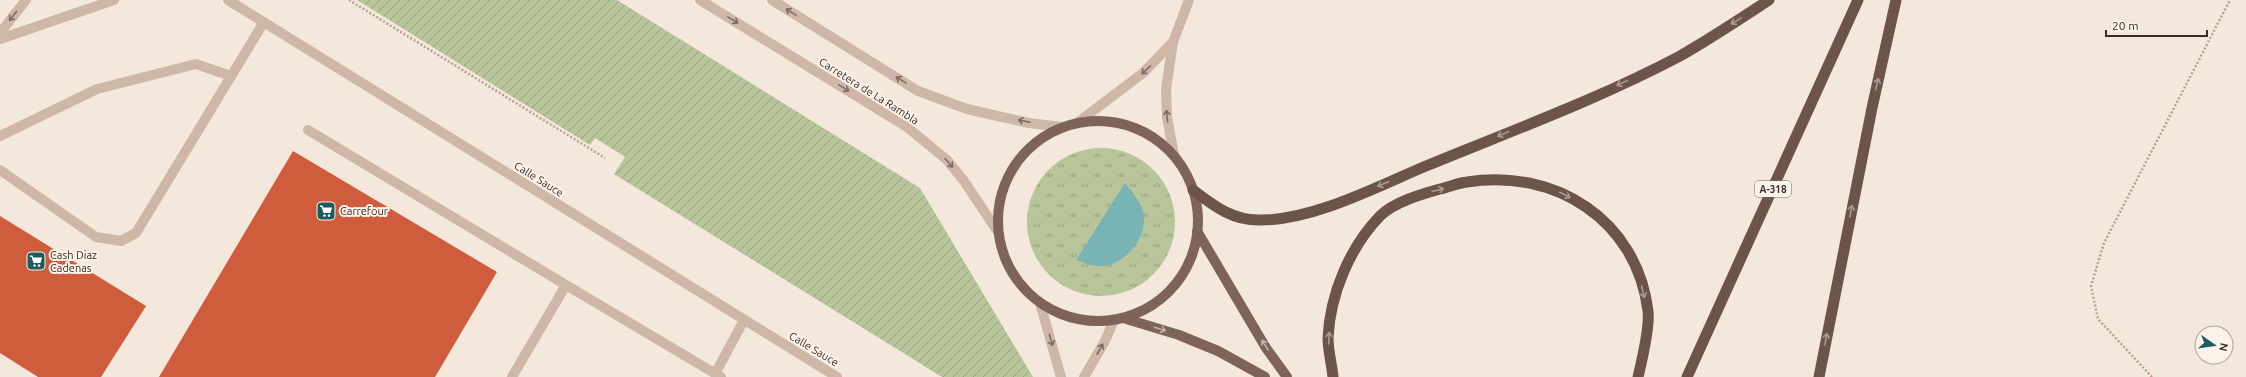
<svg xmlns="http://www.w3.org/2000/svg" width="2246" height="377" font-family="Ubuntu,sans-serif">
	<defs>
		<pattern id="grass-tufts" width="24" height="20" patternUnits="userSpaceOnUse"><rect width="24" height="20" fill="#b8c59b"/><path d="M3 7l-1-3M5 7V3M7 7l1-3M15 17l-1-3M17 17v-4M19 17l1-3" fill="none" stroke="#97a07e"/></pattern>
		<pattern id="garden-furrows" width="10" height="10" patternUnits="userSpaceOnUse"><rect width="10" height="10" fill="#b8c59b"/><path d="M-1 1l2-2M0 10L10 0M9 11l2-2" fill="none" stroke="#97a07e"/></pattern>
	</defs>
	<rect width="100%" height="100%" fill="#f4e8dc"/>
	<path fill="url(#grass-tufts)" d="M1027 222a74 74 0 1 1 148 0a74 74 0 1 1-148 0Z"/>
	<path fill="url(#garden-furrows)" d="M357,0h260l303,188 113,189h-91l-328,-203 11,-17 -30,-19 -5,7z"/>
	<path fill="#78b4b4" d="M1125,183c8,10 16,19 19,32 3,24 -22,54 -47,51 -7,0 -14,-4 -21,-6z"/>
	<path fill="#d05c3e" d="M293,151l204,121 -62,105h-276z
		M0,216l146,90 -45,71h-63l-38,-24z"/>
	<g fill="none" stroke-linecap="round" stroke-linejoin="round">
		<path stroke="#baa191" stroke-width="2.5" stroke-dasharray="2 2" stroke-linecap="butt" d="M349,0l256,158
			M2152,377l-54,-58 -7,-33 13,-43 126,-243"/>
		<path stroke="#ceb7a7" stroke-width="10" d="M308,130l258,155
			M0,136l97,-47 99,-25 35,12
			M0,170l96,67 25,4 15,-8 128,-211
			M715,374l29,-54
			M512,377l54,-92 155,92"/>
		<path stroke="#ceb7a7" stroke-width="10" d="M228,0l609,377
			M1077,123l66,-50 30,-31
			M1174,155l-7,-38 -1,-28 7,-47 16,-42
			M1040,303l21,74
			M1084,377l21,-36 9,-21"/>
		<path stroke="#ceb7a7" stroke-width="10" d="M700,0l207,127 40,33 17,21 34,51
			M772,0l146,91 49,18 62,14 33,4
			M0,33l26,-33
			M0,39l114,-39"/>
		<path stroke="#7d6358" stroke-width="10" d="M998 221a100 100 0 1 1 200 0a100 100 0 1 1-200 0Z
			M1197,231l69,117 21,29
			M1123,318l56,17 39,16 47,26"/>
		<path stroke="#6c544b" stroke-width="11" d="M1193,190c21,16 40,31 68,30 53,0 117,-34 165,-54 85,-35 173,-67 254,-110 30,-17 60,-37 89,-56
			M1333,377c-1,-12 -5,-26 -5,-39 2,-44 22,-91 52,-122 14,-14 42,-22 60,-27 9,-2 18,-6 27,-7 88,-14 170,38 181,129 2,17 -6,49 -10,66
			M1687,377l171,-377
			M1819,377l53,-269 24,-108"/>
	</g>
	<defs><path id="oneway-shaft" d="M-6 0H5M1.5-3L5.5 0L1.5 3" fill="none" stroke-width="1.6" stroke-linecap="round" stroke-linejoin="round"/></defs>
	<g stroke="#7d6b61">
		<use href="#oneway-shaft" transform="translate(791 12) rotate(-148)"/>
		<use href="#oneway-shaft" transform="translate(13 16) rotate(128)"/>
		<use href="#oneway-shaft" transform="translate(733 20) rotate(31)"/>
		<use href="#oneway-shaft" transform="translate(1146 70) rotate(136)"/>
		<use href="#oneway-shaft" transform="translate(901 80) rotate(-148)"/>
		<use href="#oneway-shaft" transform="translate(844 88) rotate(31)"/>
		<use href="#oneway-shaft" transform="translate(1167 116) rotate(-96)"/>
		<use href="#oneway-shaft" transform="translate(1024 121) rotate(-168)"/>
		<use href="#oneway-shaft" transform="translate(949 163) rotate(48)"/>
		<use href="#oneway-shaft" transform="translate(1051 340) rotate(74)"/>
		<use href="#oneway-shaft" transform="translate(1100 349) rotate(-61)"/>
	</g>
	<g stroke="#ac9b92">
		<use href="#oneway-shaft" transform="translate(1736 21) rotate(148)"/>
		<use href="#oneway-shaft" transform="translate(1622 83) rotate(155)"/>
		<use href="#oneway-shaft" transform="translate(1877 84) rotate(-77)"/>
		<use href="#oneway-shaft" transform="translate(1503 134) rotate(157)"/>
		<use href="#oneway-shaft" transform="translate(1383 184) rotate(157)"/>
		<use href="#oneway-shaft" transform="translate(1438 190) rotate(-15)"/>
		<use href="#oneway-shaft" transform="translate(1565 195) rotate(27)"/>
		<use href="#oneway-shaft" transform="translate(1851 211) rotate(-79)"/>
		<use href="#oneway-shaft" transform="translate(1643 292) rotate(77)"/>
		<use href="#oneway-shaft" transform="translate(1329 338) rotate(-89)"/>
		<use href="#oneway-shaft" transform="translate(1826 339) rotate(-79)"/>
	</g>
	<g stroke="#c2b2a8">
		<use href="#oneway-shaft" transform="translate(1160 329) rotate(17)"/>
		<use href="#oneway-shaft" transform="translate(1265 345) rotate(-122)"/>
	</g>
	<defs>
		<g id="supermarket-square" transform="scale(1)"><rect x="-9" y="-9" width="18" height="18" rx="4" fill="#195d5f" stroke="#fbf2e9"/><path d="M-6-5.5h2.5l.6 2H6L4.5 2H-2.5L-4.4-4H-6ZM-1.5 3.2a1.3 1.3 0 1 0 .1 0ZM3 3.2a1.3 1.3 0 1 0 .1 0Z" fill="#fff"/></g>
	</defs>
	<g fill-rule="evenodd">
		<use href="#supermarket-square" x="326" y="211"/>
		<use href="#supermarket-square" x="36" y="261"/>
	</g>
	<g text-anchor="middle" stroke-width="4" stroke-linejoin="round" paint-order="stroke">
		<rect fill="#fbf2e9" stroke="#746862" stroke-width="1" x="1755" y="181" width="36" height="16" rx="3"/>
		<g font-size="10" font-weight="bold" fill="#3a2d28">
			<text x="1773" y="193">A-318</text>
		</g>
		<g font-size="11" fill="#3a2d28" stroke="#fbf2e9">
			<text transform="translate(869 91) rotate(32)" y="4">Carretera de La Rambla</text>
			<text transform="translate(539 179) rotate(32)" y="4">Calle Sauce</text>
			<text transform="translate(814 349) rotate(31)" y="4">Calle Sauce</text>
		</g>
		<g font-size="11" fill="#3a2d28" stroke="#fbf2e9" text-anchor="start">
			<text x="340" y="215">Carrefour</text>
			<text x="50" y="259">Cash Diaz<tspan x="50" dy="13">Cadenas</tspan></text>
		</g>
	</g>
	<g transform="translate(2214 345) rotate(103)"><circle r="19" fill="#fbf2e9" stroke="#aea39c"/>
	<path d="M0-3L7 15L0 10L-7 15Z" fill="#195d5f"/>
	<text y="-6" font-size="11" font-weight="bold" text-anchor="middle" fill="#3a2d28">N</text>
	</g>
	<path d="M2106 30v6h101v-6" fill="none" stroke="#3a2d28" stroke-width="2"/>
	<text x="2112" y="30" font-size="12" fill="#3a2d28" stroke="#fbf2e9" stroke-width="3" paint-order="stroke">20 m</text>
</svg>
